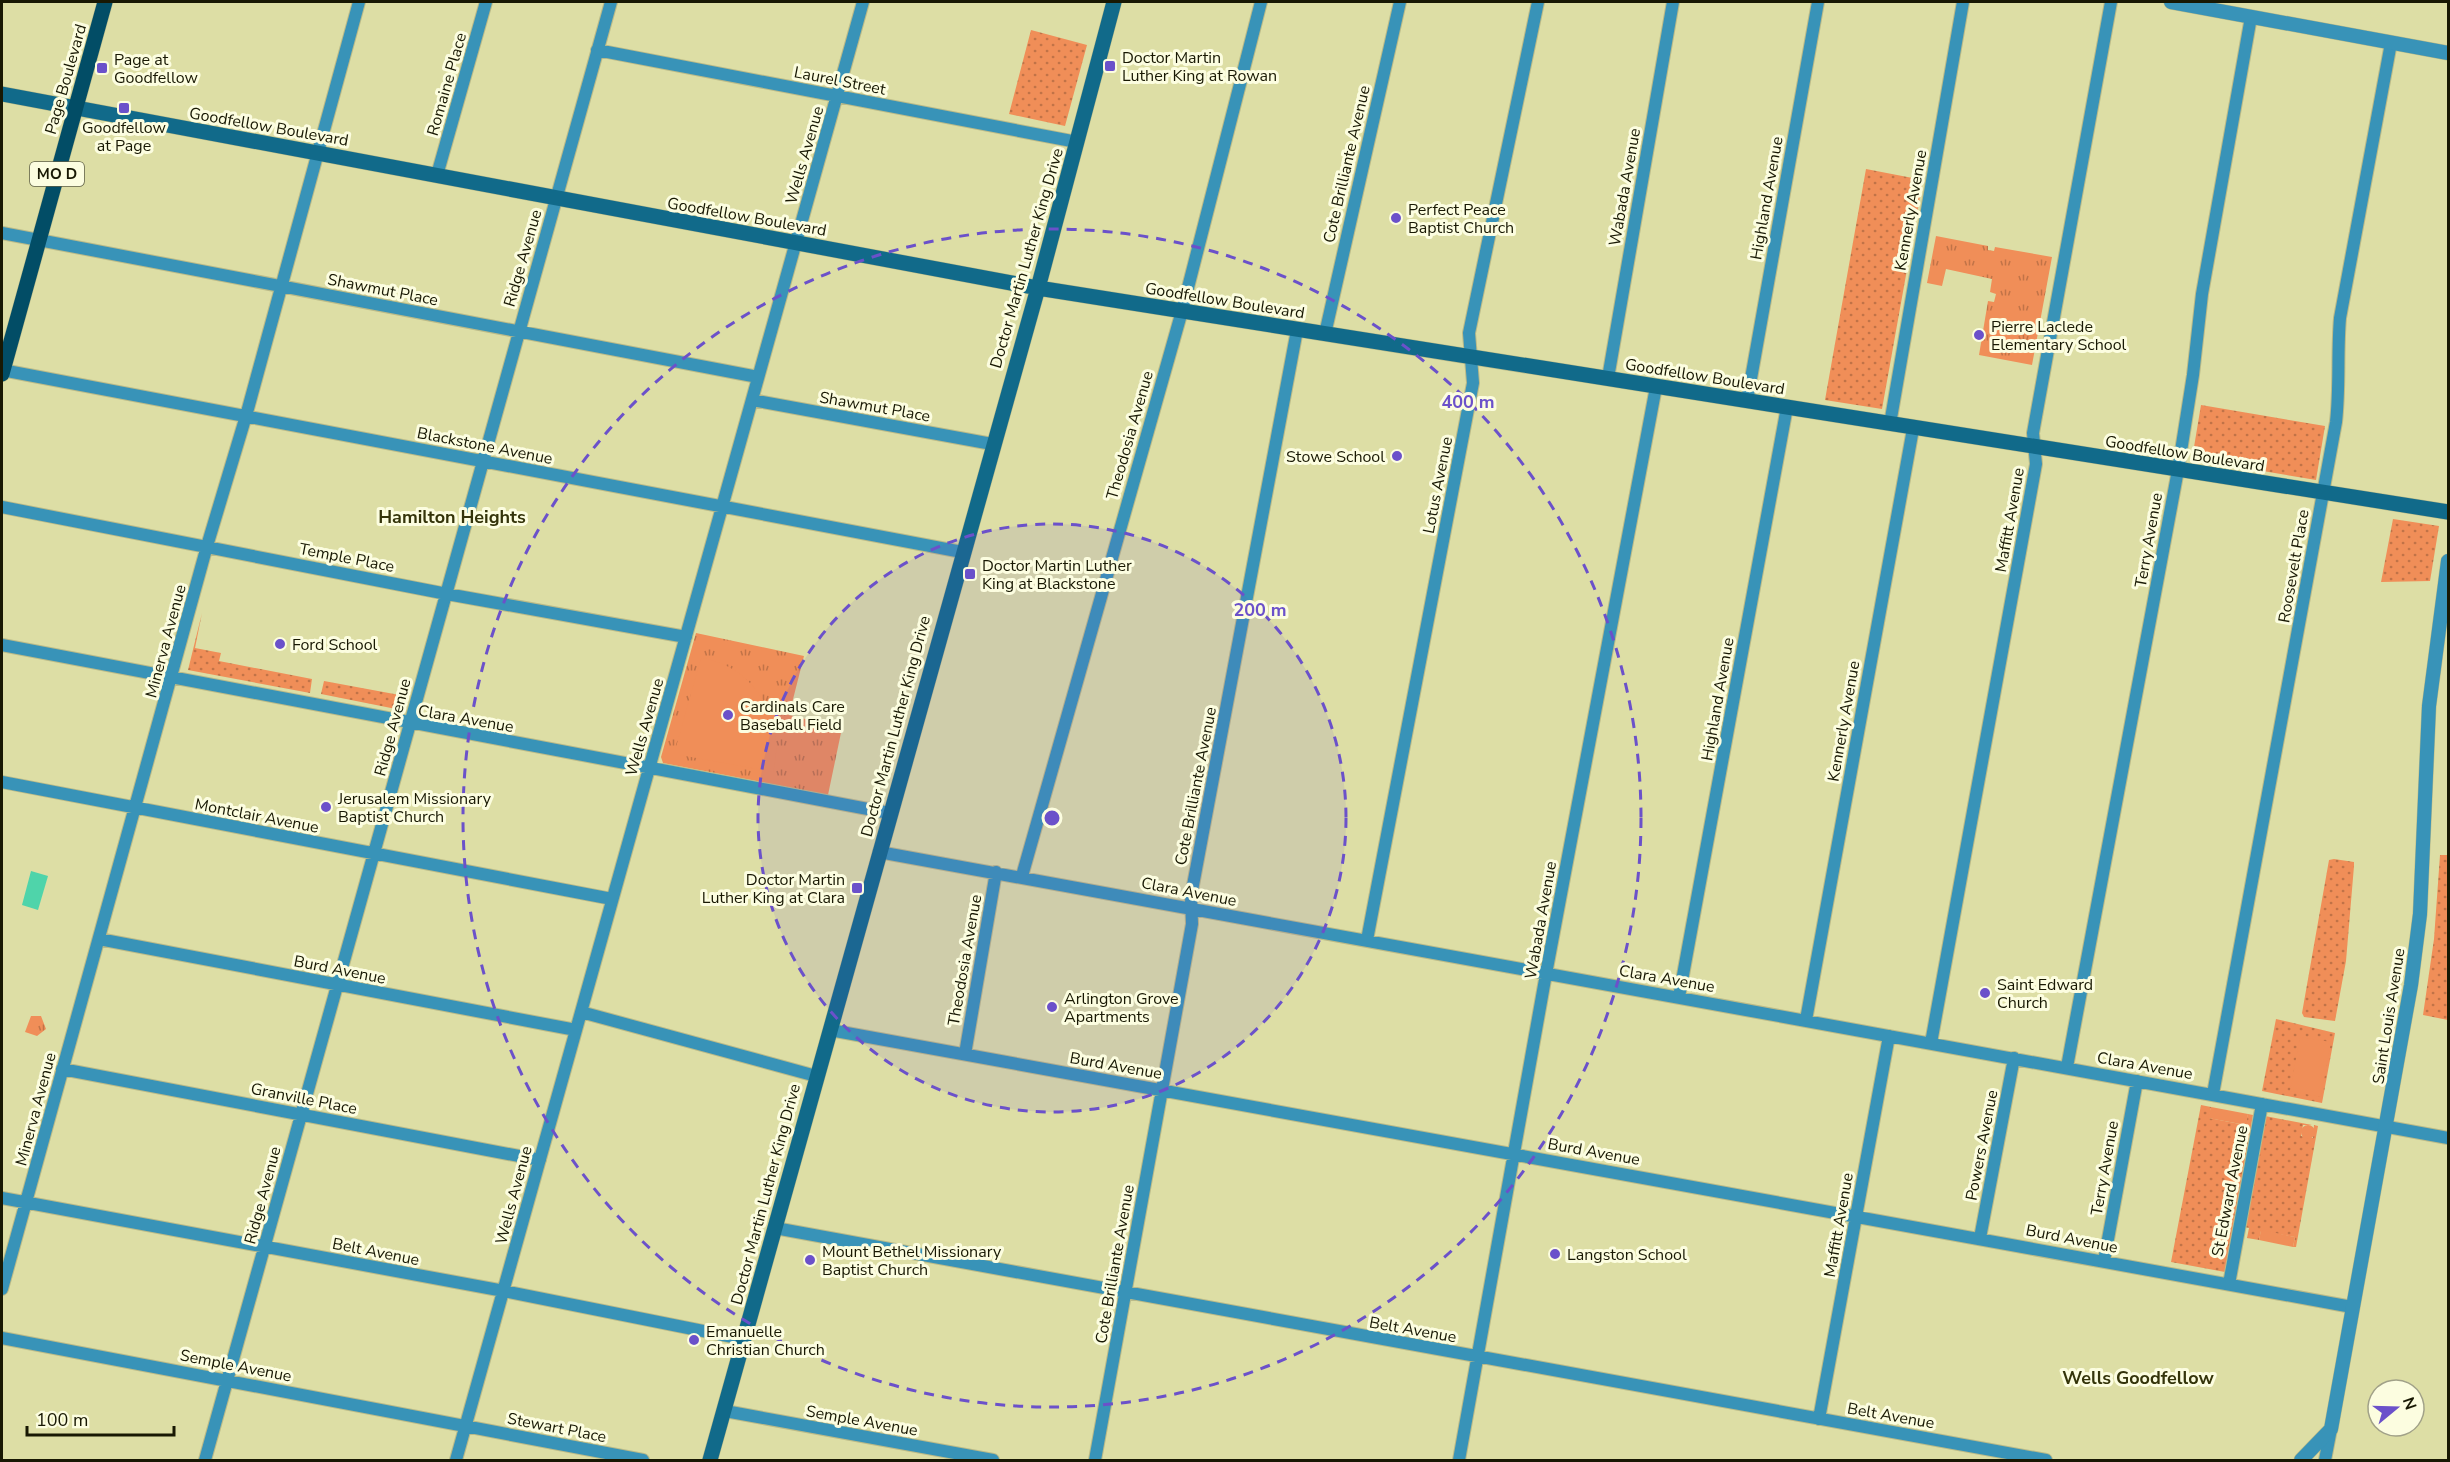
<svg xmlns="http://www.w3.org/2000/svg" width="2450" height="1462" font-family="'Nunito Sans',sans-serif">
	<defs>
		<pattern id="grass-dots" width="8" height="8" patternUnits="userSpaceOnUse" patternTransform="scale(1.5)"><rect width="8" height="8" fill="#f08e58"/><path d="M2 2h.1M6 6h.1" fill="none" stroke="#c17347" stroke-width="1.8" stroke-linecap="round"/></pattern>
		<pattern id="park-tufts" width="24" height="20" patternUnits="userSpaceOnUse" patternTransform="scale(1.5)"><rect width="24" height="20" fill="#f08e58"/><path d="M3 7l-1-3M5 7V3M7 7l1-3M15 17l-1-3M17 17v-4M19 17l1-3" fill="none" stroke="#c17347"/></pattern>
	</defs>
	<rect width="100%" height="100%" fill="#dddea5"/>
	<path fill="url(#grass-dots)" d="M1031,30l56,15 -22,81 -56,-12z
		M1866,169l57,11 -41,229 -57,-9z
		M2201,405l124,21 -9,54 -124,-21z
		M2393,519l46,7 -9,55 -49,1z
		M202,613l-7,35 26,5 -2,8 93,18 -2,14 -122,-23z
		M324,681l81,15 -4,14 -80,-16z
		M2440,855h8v165l-25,-5 11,-76z
		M2334,859l20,3v4l-8,95 -11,60 -31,-4 -2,-4 27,-153z
		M2276,1019l59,14 -13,70 -60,-12z
		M2201,1105l10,2 -2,11 36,7 3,-11 5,1 -28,157 -54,-10z
		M2265,1116l47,9h-9l-2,11 12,2 1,-13 4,1 -22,121h-3l2,-10 -34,-6 -2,9 -12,-2 2,-10 -5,-1z"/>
	<path fill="url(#park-tufts)" d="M1936,236l52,10v4l6,1 1,-4 57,10 -20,108 -53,-10 9,-54 6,1 2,-8 -6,-2 2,-13 -46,-10 -4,17 -15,-3z
		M696,633l108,23 -15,59 53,13 -14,67 -165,-32 -2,-6z
		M31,1016h10l5,13 -9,7 -12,-4z"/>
	<path fill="#f08e58" d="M701,658c53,7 86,63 72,114l-93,-17 -4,-8z
		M2300,1037l31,5 -10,55 -31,-6z
		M2211,1107l37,7 -2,11 -38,-7z
		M2301 1132a7 7 0 1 1 14 0a7 7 0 1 1-14 0Z
		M2261,1230l34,7 -2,10 -34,-7z"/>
	<path fill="#4fd4aa" d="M31,871l17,5 -10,34 -16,-5z"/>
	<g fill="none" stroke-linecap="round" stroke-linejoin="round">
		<g stroke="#baba88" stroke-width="14">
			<path id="minor" d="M597,50l480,92
				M437,175l49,-173
				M2,233l756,144
				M1325,334l75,-332
				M2,370l960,182
				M1608,378l65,-376
				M752,400l240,44
				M1747,401l71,-399
				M1890,424l73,-422
				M2,507l445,87 239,43
				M2,645l887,168
				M2,782l610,117
				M879,852l1569,286
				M1022,876l160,-565 79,-309
				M99,939l477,91
				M1367,940l106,-557 -4,-50 69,-331
				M1679,997l108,-590
				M581,1012l235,64
				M1806,1020l107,-591
				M830,1030l1522,277
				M1931,1043l105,-579 -3,-31 78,-431
				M965,1054l31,-182
				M2067,1067l111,-597 15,-95 9,-81 49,-277
				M62,1069l478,91
				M2213,1094l123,-672c4,-35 1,-69 4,-104l51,-275
				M2,1198l502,93 239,48
				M775,1228l1271,232
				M1980,1238l34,-180
				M2104,1261l33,-180
				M2229,1284l33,-180
				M2,1289l205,-743 39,-130 113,-414
				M2,1338l641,122
				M725,1411l268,49
				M1819,1419l70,-383
				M205,1460l406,-1458
				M456,1460l407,-1458
				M1095,1460l97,-536 -1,-28 106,-566
				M1459,1460l87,-486 110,-587
				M2325,1460l6,-31"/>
		</g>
		<g stroke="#baba88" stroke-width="15">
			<path id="tertiary" d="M2171,2l277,51
				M2301,1460l30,-31 80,-444 9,-71 9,-208 19,-145"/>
		</g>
		<g stroke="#baba88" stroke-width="16">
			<path id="secondary" d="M2,94l1036,194 1410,224
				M710,1460l328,-1172 76,-286"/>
		</g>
		<g stroke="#baba88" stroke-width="16">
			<path id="primary" d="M2,374l103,-372"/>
		</g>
		<use href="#minor" stroke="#3893b8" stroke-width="12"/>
		<use href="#tertiary" stroke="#3893b8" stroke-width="14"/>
		<use href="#secondary" stroke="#116a8a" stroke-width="15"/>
		<use href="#primary" stroke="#024d66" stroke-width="15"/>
	</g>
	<circle cx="1052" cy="818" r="294" fill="#6b51ca" fill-opacity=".12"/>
	<g fill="none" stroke="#6b51ca" stroke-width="3" stroke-dasharray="10 8">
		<circle cx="1052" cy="818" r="294"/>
		<circle cx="1052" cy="818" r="589"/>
	</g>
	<g fill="#6b51ca" stroke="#fcfde0" stroke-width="2">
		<rect x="1104" y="60" width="12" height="12" rx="3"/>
		<rect x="96" y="62" width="12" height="12" rx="3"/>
		<rect x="118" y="102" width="12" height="12" rx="3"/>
		<circle cx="1396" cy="218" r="6"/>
		<circle cx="1979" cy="335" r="6"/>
		<circle cx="1397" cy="456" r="6"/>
		<rect x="964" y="568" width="12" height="12" rx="3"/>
		<circle cx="280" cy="644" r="6"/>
		<circle cx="728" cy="715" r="6"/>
		<circle cx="326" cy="807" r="6"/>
		<rect x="851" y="882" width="12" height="12" rx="3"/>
		<circle cx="1985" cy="993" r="6"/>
		<circle cx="1052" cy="1007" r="6"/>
		<circle cx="1555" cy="1254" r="6"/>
		<circle cx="810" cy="1260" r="6"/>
		<circle cx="694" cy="1340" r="6"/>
	</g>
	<g text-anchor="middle" stroke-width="6" stroke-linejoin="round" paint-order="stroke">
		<rect fill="#fcfde0" stroke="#5c5d45" stroke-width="1.5" x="30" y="162" width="54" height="24" rx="4.5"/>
		<g font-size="15" font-weight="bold" fill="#181803">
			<text x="57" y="179">MO D</text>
		</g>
		<g font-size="16" fill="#181803" stroke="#fcfde0" text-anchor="start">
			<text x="1122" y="63">Doctor Martin<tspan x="1122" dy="18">Luther King at Rowan</tspan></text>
			<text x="114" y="65">Page at<tspan x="114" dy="18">Goodfellow</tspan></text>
			<text x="124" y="133" text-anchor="middle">Goodfellow<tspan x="124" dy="18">at Page</tspan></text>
			<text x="1408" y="215">Perfect Peace<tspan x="1408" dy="18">Baptist Church</tspan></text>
			<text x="1991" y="332">Pierre Laclede<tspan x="1991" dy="18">Elementary School</tspan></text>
			<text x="1385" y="462" text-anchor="end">Stowe School</text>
			<text x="982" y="571">Doctor Martin Luther<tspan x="982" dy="18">King at Blackstone</tspan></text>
			<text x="292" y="650">Ford School</text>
			<text x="740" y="712">Cardinals Care<tspan x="740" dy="18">Baseball Field</tspan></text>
			<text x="338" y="804">Jerusalem Missionary<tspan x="338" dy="18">Baptist Church</tspan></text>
			<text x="845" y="885" text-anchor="end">Doctor Martin<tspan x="845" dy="18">Luther King at Clara</tspan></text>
			<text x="1997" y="990">Saint Edward<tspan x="1997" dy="18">Church</tspan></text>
			<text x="1064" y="1004">Arlington Grove<tspan x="1064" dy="18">Apartments</tspan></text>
			<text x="822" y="1257">Mount Bethel Missionary<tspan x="822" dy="18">Baptist Church</tspan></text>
			<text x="1567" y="1260">Langston School</text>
			<text x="706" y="1337">Emanuelle<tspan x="706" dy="18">Christian Church</tspan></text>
		</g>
		<g font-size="16" fill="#181803" stroke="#fcfde0">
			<text transform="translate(65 79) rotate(-74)" y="6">Page Boulevard</text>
			<text transform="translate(840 80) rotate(11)" y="6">Laurel Street</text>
			<text transform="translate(446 84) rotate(-74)" y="6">Romaine Place</text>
			<text transform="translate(269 126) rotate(10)" y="6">Goodfellow Boulevard</text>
			<text transform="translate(804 155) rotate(-74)" y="6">Wells Avenue</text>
			<text transform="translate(1346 164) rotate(-77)" y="6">Cote Brilliante Avenue</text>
			<text transform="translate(1624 187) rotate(-80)" y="6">Wabada Avenue</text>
			<text transform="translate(1766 198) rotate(-80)" y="6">Highland Avenue</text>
			<text transform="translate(1910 210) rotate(-80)" y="6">Kennerly Avenue</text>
			<text transform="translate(747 216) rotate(10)" y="6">Goodfellow Boulevard</text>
			<text transform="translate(522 258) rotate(-74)" y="6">Ridge Avenue</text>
			<text transform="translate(1026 258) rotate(-74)" y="6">Doctor Martin Luther King Drive</text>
			<text transform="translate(383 289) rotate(11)" y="6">Shawmut Place</text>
			<text transform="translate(1225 300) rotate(9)" y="6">Goodfellow Boulevard</text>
			<text transform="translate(1705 376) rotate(9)" y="6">Goodfellow Boulevard</text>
			<text transform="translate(875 406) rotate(10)" y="6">Shawmut Place</text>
			<text transform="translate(1129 435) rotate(-74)" y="6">Theodosia Avenue</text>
			<text transform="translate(485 445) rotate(11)" y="6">Blackstone Avenue</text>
			<text transform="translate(2185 453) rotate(9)" y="6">Goodfellow Boulevard</text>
			<text transform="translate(1437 485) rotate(-79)" y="6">Lotus Avenue</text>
			<text transform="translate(2009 520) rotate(-80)" y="6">Maffitt Avenue</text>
			<text transform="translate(2148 540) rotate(-80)" y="6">Terry Avenue</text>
			<text transform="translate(347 557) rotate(11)" y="6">Temple Place</text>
			<text transform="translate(2293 566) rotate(-80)" y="6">Roosevelt Place</text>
			<text transform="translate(165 641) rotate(-75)" y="6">Minerva Avenue</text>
			<text transform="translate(1717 699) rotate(-80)" y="6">Highland Avenue</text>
			<text transform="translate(466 718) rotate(10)" y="6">Clara Avenue</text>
			<text transform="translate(1843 721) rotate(-80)" y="6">Kennerly Avenue</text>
			<text transform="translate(895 726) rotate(-75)" y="6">Doctor Martin Luther King Drive</text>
			<text transform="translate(392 727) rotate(-75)" y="6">Ridge Avenue</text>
			<text transform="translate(644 727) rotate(-74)" y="6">Wells Avenue</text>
			<text transform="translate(1195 786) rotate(-79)" y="6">Cote Brilliante Avenue</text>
			<text transform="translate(257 815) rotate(11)" y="6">Montclair Avenue</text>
			<text transform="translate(1189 891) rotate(11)" y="6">Clara Avenue</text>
			<text transform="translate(1540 920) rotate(-80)" y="6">Wabada Avenue</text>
			<text transform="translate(964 960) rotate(-80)" y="6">Theodosia Avenue</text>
			<text transform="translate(340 969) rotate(11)" y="6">Burd Avenue</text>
			<text transform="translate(1667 978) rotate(10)" y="6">Clara Avenue</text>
			<text transform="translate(2388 1016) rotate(-81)" y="6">Saint Louis Avenue</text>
			<text transform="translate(1116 1065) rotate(10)" y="6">Burd Avenue</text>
			<text transform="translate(2145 1065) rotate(10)" y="6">Clara Avenue</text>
			<text transform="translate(304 1098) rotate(11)" y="6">Granville Place</text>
			<text transform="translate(35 1109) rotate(-75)" y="6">Minerva Avenue</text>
			<text transform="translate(1981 1145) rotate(-79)" y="6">Powers Avenue</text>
			<text transform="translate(1594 1151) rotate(10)" y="6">Burd Avenue</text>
			<text transform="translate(2104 1168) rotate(-80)" y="6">Terry Avenue</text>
			<text transform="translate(2229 1191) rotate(-79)" y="6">St Edward Avenue</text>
			<text transform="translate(765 1194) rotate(-75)" y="6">Doctor Martin Luther King Drive</text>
			<text transform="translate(262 1195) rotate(-75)" y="6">Ridge Avenue</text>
			<text transform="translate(513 1195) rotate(-75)" y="6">Wells Avenue</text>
			<text transform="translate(1838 1225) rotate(-80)" y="6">Maffitt Avenue</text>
			<text transform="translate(2072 1238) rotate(11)" y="6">Burd Avenue</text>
			<text transform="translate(376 1251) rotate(11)" y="6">Belt Avenue</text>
			<text transform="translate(1114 1264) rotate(-80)" y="6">Cote Brilliante Avenue</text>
			<text transform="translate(1413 1329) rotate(10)" y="6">Belt Avenue</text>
			<text transform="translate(236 1365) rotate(11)" y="6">Semple Avenue</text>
			<text transform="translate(1891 1415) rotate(10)" y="6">Belt Avenue</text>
			<text transform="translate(862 1420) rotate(10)" y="6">Semple Avenue</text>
			<text transform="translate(557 1427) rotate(11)" y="6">Stewart Place</text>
		</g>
		<g font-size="18" font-weight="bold" fill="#34340a" stroke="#fcfde0">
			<text x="452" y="523">Hamilton Heights</text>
			<text x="2138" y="1384">Wells Goodfellow</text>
		</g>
	</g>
	<circle cx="1052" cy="818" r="9" fill="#6b51ca" stroke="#fcfde0" stroke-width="3"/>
	<g font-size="18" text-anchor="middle" font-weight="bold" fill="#6b51ca" stroke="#fcfde0" stroke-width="6" stroke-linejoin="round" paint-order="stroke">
		<text x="1468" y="408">400 m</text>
		<text x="1260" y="616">200 m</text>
	</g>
	<rect width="2450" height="1462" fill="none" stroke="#181803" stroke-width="6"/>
	<g transform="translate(2396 1408) rotate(71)"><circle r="28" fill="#fcfde0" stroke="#a1a188" stroke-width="1.5"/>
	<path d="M0-4.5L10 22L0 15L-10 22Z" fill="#6b51ca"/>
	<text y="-9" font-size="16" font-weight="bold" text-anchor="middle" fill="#181803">N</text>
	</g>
	<path d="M27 1426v9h147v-9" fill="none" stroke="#181803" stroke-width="3"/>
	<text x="36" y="1426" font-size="18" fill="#181803" stroke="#fcfde0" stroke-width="4.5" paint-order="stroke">100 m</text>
</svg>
